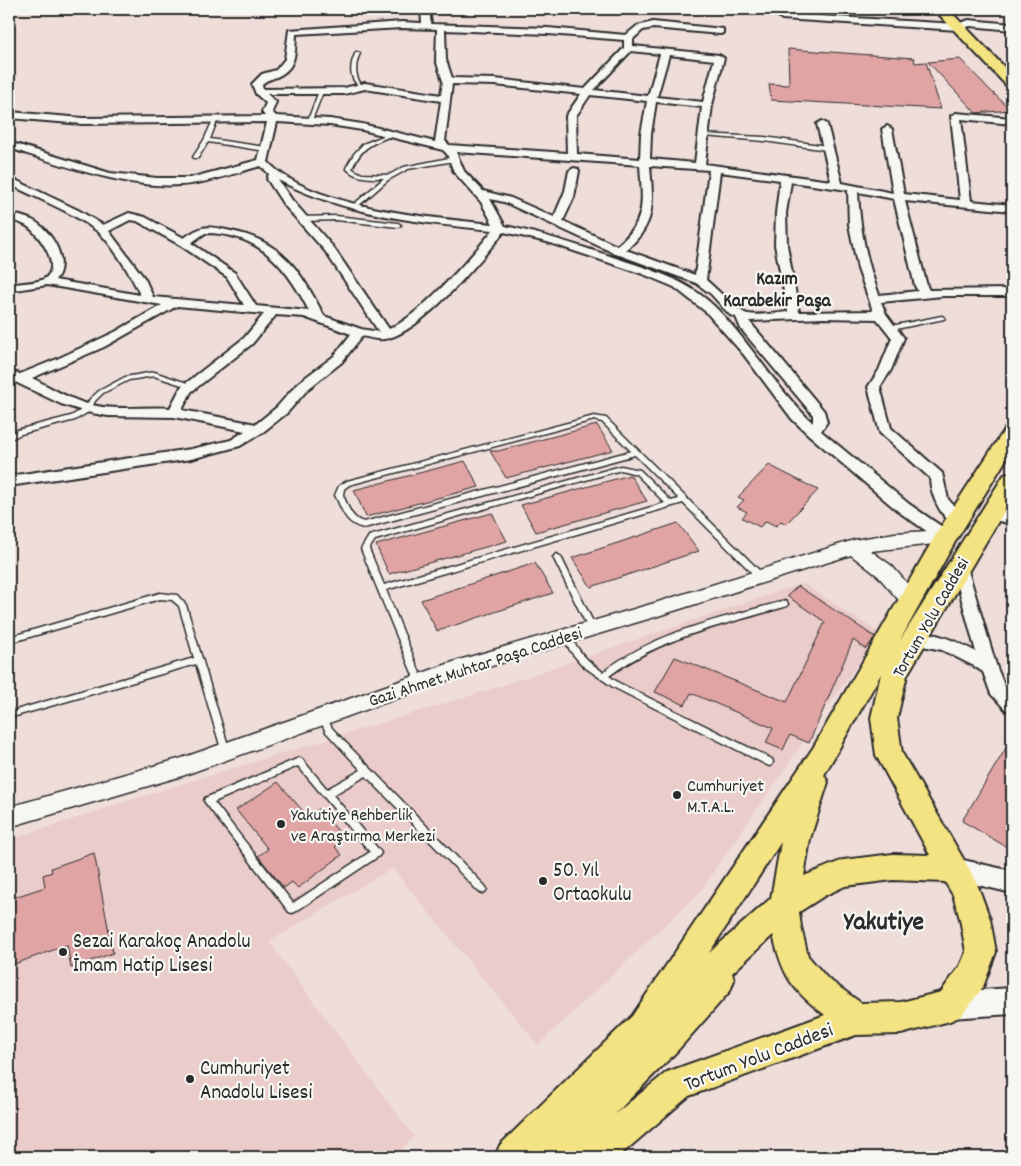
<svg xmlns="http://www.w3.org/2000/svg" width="1021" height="1166" font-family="Dekko,sans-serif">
	<rect width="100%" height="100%" fill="#efddda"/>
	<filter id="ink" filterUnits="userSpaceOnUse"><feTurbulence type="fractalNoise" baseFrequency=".02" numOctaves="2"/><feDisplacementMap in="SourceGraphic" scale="10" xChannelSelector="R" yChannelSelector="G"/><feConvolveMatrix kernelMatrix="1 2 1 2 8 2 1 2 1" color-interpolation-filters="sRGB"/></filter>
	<g filter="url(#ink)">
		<path fill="#eaccca" d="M803,583l76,50 -181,261 -160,151 -146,-177 -123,74 145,195 -21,20h-384v-317l147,-48 317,-97z"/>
		<path fill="#dfa4a3" stroke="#2b2b2b" d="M788,49l126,9 1,5 11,-1 15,47 -170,-9 -2,-16 20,1z
			M960,59l29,30 22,21 -35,3 -48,-51z
			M597,425l16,25 -107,28 -16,-27h8z
			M465,461l14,26 -113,30 -12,-27z
			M769,465l49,25 -32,34 -5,-3 -5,5 -10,-5 -6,6 -18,-9 5,-6 -10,-5 7,-7 -6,-3z
			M630,475l17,26 -111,31 -15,-27z
			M492,513l15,28 -118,33 -13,-29z
			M678,523l21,28 -108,36 -19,-29z
			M535,563l18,30 -116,38 -16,-31z
			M798,586l77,51 -9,12 -13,-9 -44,103 -19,-8 -7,15 -17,-7 7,-15 -82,-35 -6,12 -30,-13 20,-35 112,45 38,-80 -38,-26z
			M1012,738v112l-50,-29z
			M278,782l30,35 11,-8 26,30 -10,8 7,8 -44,33 -6,-6 -8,6 -26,-32 10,-7 -32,-39z
			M94,853l19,100 -42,15 -4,-23 -58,21v-67l36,-12 -2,-12 9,-3 -1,-4z"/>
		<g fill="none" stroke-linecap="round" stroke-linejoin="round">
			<g stroke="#2b2b2b" stroke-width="3">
				<path id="service" d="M356,52l4,1c-5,12 -6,22 2,33l-2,1c-12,-9 -10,-23 -4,-35z
					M319,91l4,1 -11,28 -4,1v-1z
					M213,120l4,1 -7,18 56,8 3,2 -3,2 -58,-9 -10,16h-4l-1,-1 11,-17z
					M391,133h2v2c-23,10 -29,10 -41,33l2,2 8,4 27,1 15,-8 50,-10 3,2 -3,2 -46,8 -20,11 -32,28h-4v-2l32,-28c-13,0 -29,1 -38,-10l8,-14 9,-10z
					M701,134l63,3 63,9 3,2 -3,2 -63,-9 -61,-5h-2z
					M336,216l62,7 3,2 -3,2 -62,-7 -33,1 -3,-2 3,-2z
					M942,316l3,2 -1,1 -53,11 -3,-2 3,-2z
					M154,372l39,13 1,1 -3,2 -37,-12 -25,4 -26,13 -8,8 -5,10 -15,9 -54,14 -12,6v-5l8,-5 54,-14 14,-8 5,-9 9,-8 26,-14z
					M594,416l12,2 157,156 1,2 -1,2h-6l-74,-75 -297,87 38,93 -1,2 -3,1 -3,-1 -56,-136 8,-13 252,-70 19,4 31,31 8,-2 -44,-44 -271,73c-19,-4 -21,-17 -29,-33l4,-9 8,-5zM594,420l8,2 29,29 -267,71c-13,-3 -16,-16 -21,-27l1,-6 5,-4zM621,470l15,4 29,29 -281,82 -15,-36 6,-9z
					M557,554l4,3 35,71 -1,2h-6l-1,-2 -35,-71z
					M160,593l17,2 9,10 44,147 -1,3 -3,1 -3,-1 -1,-3 -26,-88 -187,54v-6l185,-54 -15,-52 -7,-6 -12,-1 -151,44v-6z
					M784,601l3,1 1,2 -1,2c-64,20 -123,29 -178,70l10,7 153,76 1,3 -1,3 -3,1 -156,-79 -30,-21 -12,-14 -9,-16 1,-2h6c10,18 17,26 34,38 54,-41 117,-53 181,-71z
					M323,715l3,1 6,12 14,15 139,143 2,3 -2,3 -3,1 -3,-1 -113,-116 -33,19 46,55 2,3 -2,3 -84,56 -3,1 -3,-1 -85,-111 1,-3 94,-40 3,1 25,30 34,-19 -35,-38 -7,-14 1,-2zM298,766l72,86 -77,51 -79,-101z"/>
			</g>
			<g stroke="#2b2b2b" stroke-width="4">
				<path id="minor" d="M421,9h8l2,15 117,4 78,7 11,-9 16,-4 70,7v4l-3,1 -67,-6 -10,2 -10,9v7l86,9 5,3 -12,47 -7,59 126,17 -14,-57 5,-3 5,3 15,59 51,10 -11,-64 5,-3 5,3 12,65 56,6 -9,-84 5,-3 56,5v6l-51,-5 10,82 41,4v6l-107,-10 22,85 2,4 83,-1v7h-69l-62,6 5,12 18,24 -13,32 -11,17 11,41 51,45 6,26 17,20 -2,4c-20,6 -33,-30 -33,-45l-50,-45 -12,-46 11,-17 13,-32 -15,-19 -54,-1 -74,3 75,90 3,11 -6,9 88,73 42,29 2,4 -2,4 -5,1 -5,-1 -42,-29 -90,-77 -17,-16 -48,-64 -38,-43 -32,-25 -31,-13 -96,-32 -43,-10c-25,30 -79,96 -115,106 -9,3 -18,0 -27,-2l-20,26 -34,27 -21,24 -24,19 -23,14 -49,13 -182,27v-10l182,-27 40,-9 14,-9 -71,-14 -66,-1 -22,-4 -25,-8 -52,-25v-8l11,3 37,-15 58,-27 47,-27 -115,-20 -38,6v-6c8,-2 28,-2 35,-6 19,-12 -5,-45 -17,-53 -5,-3 -12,-5 -18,-6v-7c8,2 16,4 23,7 19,9 39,42 23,60l85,15c-6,-15 -30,-55 -43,-64 -26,-20 -59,-32 -88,-47v-7l69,33 25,15 26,-12 16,4 39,21c20,-14 23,-12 47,-7 52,10 70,41 93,85l37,13 18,3 -54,-81 -41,-46 -17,-26 2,-5 -8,-8c-23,6 -47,15 -70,18 -58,8 -128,-19 -182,-36v-6l101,31 47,5h33l68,-18 9,-38 -184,2 -74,-6v-6l74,6 182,-2 -3,-4 4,-9 -10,-9 -4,-10 10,-10 14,-4 9,-11 4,-29 113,-8 20,1zM402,28l35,1 -1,31 7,21 -2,14 -76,-12 -21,5 -81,1 -1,-5c7,-6 13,-5 20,-10 15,-9 13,-25 14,-40zM445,30l103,4 76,6v8l-39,41 -90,-10 -43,-1 -6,-18zM631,51l29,3 -12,42 -54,-6zM669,55l45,5 -11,42 -46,-5zM452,84l43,1 86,9 -15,22 1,37 -118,-8 -4,-4zM365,89l76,12 -6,41 -73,-18 -32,-5 -54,-3 -4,-4 4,-10 -9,-8h77zM590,95l57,6 -6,33 -1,25 -63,-5 -1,-38zM656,102l46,5 -7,56 -45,-4 1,-25zM277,122l53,3 32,5 81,20 4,4 7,18 27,30 12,22c-61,-6 -182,-16 -225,-62zM456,152l184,13c2,36 8,55 -23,81l-54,-25 11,-24 5,-26 -1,-2 -4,-1 -5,3 -4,20 -11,26 -43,-19 -28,-7 -19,-20zM650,166l59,4 -14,105 -69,-25c31,-27 27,-47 24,-84zM720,172l60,8 -4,33 -1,32 13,67c-12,1 -28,4 -40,2 -10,-2 -32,-26 -42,-34zM278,180c67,35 141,43 215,50 -21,26 -74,87 -104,99l-56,-82 -41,-47zM791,182l57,8 1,35 9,44 15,42 -74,1 -12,-67 -1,-32zM858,192l36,7 21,87 3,5 -39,4c-13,-36 -19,-65 -21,-103zM490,199l14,3 110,51 82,30 15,11 19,21 6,2 5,12 72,86v8c-37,-34 -62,-80 -98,-116 -29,-29 -70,-39 -108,-52 -34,-11 -67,-22 -102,-29zM130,220l7,1 43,24 47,32 17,28 -91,-8 -8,-18 -36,-48zM205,233c55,0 82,34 104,78l-53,-5 -21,-33 -44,-30zM177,306l87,8 -20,24 -63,49 -11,21c-29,-2 -61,4 -89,-6 -17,-6 -33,-16 -49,-24l72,-31zM276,315l28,2 47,17 -17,22 -36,27 -21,24 -21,17 -74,-14 9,-18 61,-48z
					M777,9h8l1,5 171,10 12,-4 43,4v6l-42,-4 -12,4 -176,-11 -4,-3z
					M991,509l21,5v10l-26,-6 -2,-4 2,-4z
					M959,558l5,2 2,4 31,104 7,17 8,9v18l-6,-2 -15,-16 -8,-22 -9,-6 -32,-16 -34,-7 -2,-4 2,-4c22,-7 50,7 68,17l-24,-88 2,-4z"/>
			</g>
			<g stroke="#2b2b2b" stroke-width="3">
				<path id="tertiary" d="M946,530l6,2 3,5 -3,5 -81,9 21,15 25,29 2,5 -2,5 -7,2 -7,-2 -25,-29 -27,-21 -193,61 -196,59 -280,101 -173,51v-20l173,-49 277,-98 199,-58 196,-62 41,-7z"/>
			</g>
			<g stroke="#2b2b2b" stroke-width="4">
				<path id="secondary" d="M954,858l58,13v22l-67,-16 -3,-8 3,-8z
					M1012,988v26l-62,4 -9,-4 -4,-9 4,-9 9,-4z"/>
			</g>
			<g stroke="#2b2b2b" stroke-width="4">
				<path id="trunk" d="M934,9h14l64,66v12l-5,-1z
					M1012,427v23l-57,92 -56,100 105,-167 8,-3v26l-105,177 -10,43 5,35 74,128 14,38 6,33 -13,35 -22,29 -11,5 -49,13 -45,1 -167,61 -71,61h-41l3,-7 -7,7h-78l5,-12 132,-129 181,-268 125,-217 67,-102zM881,674l-10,44 5,37 54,100 -37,-1 -50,6 -39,16 6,-37 18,-57 -4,-7zM781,842l-10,56 -62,55zM893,880l52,2 8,13 7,24 6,33 -6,14 -19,26 -40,10 -40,1 -34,-25 -19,-22 -7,-29 -2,-15 25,-16 21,-10zM773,935c10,41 18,54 52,80l-158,57 -52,42 63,-64 52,-59 4,-11 -2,-7z"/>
			</g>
			<use href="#service" fill="#f6f6f2" fill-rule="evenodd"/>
			<use href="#minor" fill="#f6f6f2" fill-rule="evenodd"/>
			<use href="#tertiary" fill="#f6f6f2" fill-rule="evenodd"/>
			<use href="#secondary" fill="#f6f6f2" fill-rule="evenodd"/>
			<use href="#trunk" fill="#f4e382" fill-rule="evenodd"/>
		</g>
	</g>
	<g fill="#2b2b2b" stroke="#f6f6f2" stroke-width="2">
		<circle cx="677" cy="795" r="5"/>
		<circle cx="281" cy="824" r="5"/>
		<circle cx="543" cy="881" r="5"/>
		<circle cx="63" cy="952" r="5"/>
		<circle cx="190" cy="1079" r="5"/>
	</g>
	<g text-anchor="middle" stroke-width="4.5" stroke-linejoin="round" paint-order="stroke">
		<g font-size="18" fill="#2b2b2b" stroke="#f6f6f2">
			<text transform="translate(930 617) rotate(-60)" y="6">Tortum Yolu Caddesi</text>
			<text transform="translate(475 666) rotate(-18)" y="6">Gazi Ahmet Muhtar Paşa Caddesi</text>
		</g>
		<g font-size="18" fill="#2b2b2b" stroke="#f6f6f2" text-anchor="start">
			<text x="687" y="791">Cumhuriyet<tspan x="687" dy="21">M.T.A.L.</tspan></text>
			<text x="291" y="820">Yakutiye Rehberlik<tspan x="291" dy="21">ve Araştırma Merkezi</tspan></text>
		</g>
		<g font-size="19" font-weight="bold" fill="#2b2b2b" stroke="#f6f6f2">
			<text x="777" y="284">Kazım<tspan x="777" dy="22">Karabekir Paşa</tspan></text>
		</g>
		<g font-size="21" fill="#2b2b2b" stroke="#f6f6f2" text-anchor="start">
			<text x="553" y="876">50. Yıl<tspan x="553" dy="24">Ortaokulu</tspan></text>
			<text x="73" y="947">Sezai Karakoç Anadolu<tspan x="73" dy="24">İmam Hatip Lisesi</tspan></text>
			<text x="200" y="1074">Cumhuriyet<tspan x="200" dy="24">Anadolu Lisesi</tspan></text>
		</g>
		<g font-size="21" fill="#2b2b2b" stroke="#f6f6f2">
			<text transform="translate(758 1056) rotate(-21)" y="7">Tortum Yolu Caddesi</text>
		</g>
		<g font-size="26" font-weight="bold" fill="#2b2b2b" stroke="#f6f6f2">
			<text x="884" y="929">Yakutiye</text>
		</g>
	</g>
	<rect width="1021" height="1166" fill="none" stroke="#f6f6f2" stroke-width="30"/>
	<rect x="15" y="15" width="991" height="1136" fill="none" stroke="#2b2b2b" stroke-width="2" filter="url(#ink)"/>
</svg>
